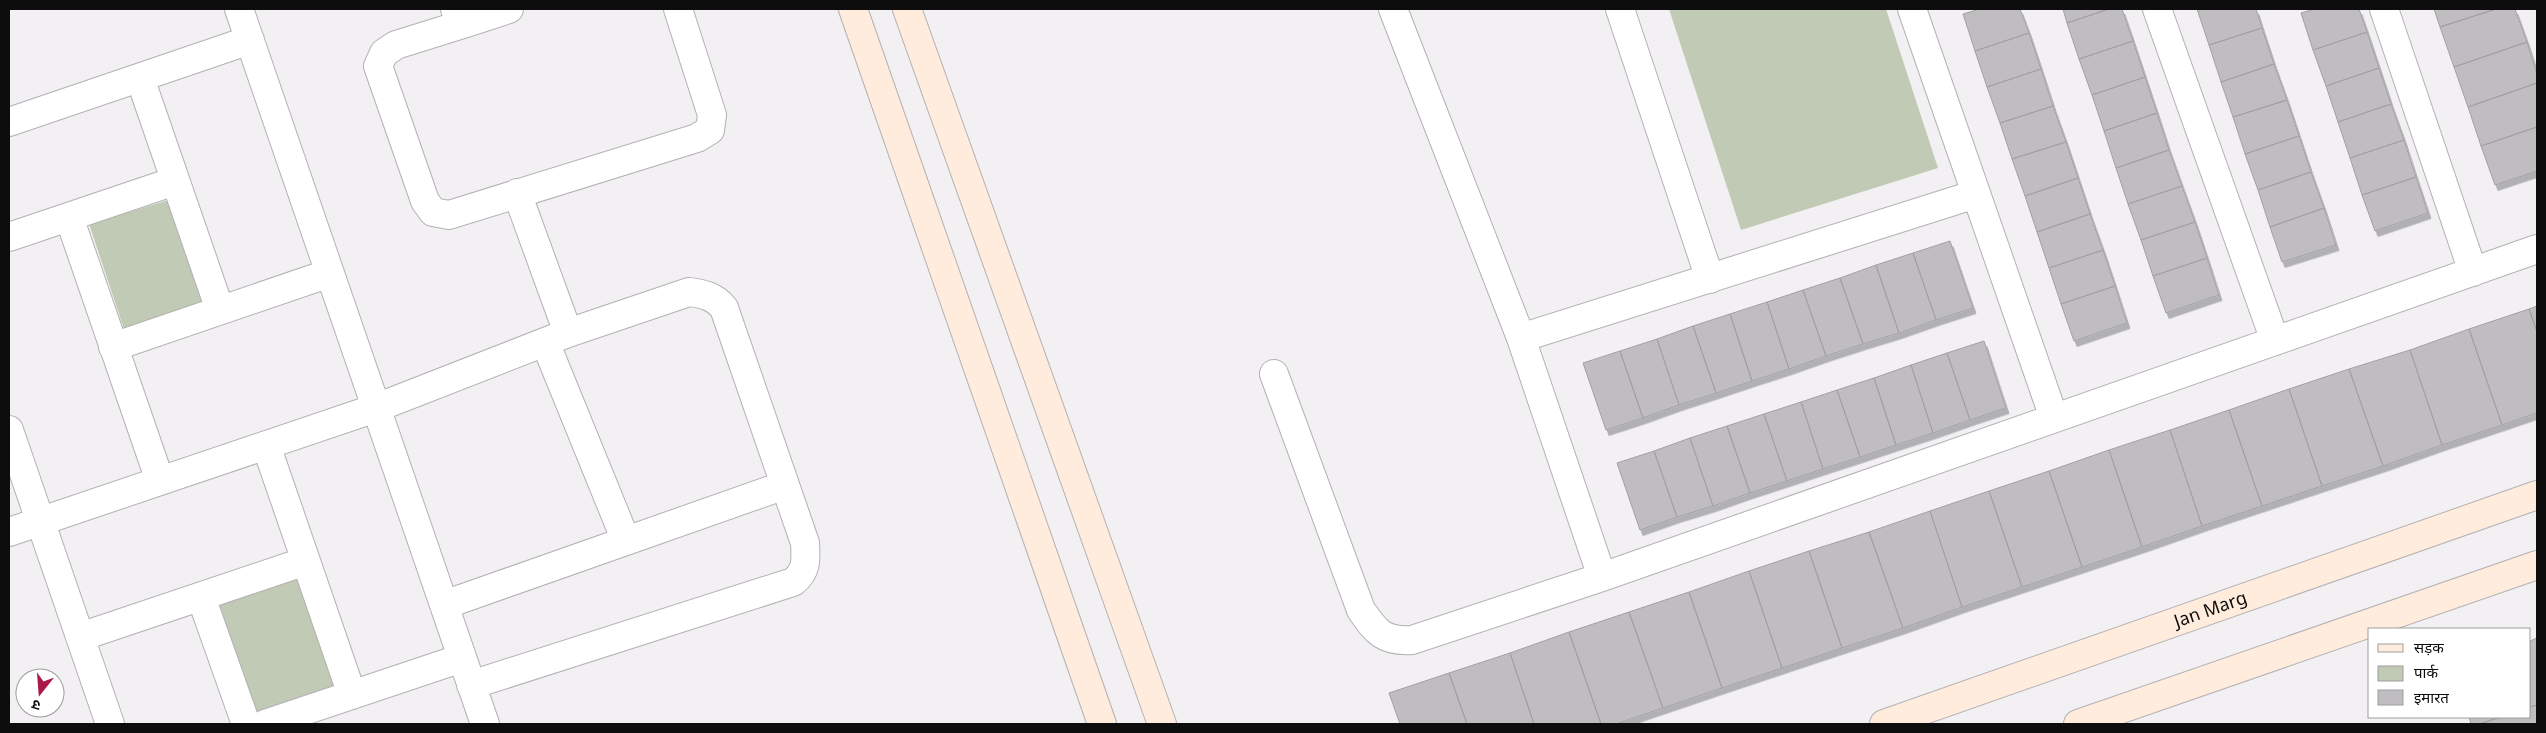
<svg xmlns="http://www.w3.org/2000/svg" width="2546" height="733" font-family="Georgia,'Noto Sans Devanagari',serif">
	<defs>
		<filter id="shadow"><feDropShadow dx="3" dy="5.5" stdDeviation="0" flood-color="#0004"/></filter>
	</defs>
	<rect width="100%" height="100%" fill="#f2f0f3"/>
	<path fill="#c1cab4" d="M1669,9h217l52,159 -197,62z
		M169,200l36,103 -81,26 -35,-105z
		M298,579l37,111 -80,23 -37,-108z"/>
	<path fill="#bfbdc0" stroke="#a2a0a2" filter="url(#shadow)" d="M1980,9h40l9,24 -54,18 -12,-37z
		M2063,9h46l-42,14z
		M2109,9h13l11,32 -54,18 -12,-36z
		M2197,9h59l6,19 -53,17z
		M2315,9h44l8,23 -54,18 -12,-37z
		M2434,9h62l-56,18z
		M2496,9h19l12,33 -73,25 -14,-40z
		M2262,28l12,36 -53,18 -12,-37z
		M2367,32l12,36 -53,18 -13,-36z
		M2029,33l12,36 -54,18 -12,-36z
		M2133,41l12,36 -53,18 -13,-36z
		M2527,42l10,32v9l-69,24 -14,-40z
		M2274,64l13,36 -54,17 -12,-35z
		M2379,68l12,36 -53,18 -12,-36z
		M2041,69l12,37 -53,17 -13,-36z
		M2145,77l12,36 -53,18 -12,-36z
		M2537,83v44l-56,19 -13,-39z
		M2287,100l12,36 -54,18 -12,-37z
		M2391,104l13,36 -54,18 -12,-36z
		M2053,106l13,36 -54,17 -12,-36z
		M2157,113l12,37 -53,18 -12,-37z
		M2537,127v44l-42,14 -14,-39z
		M2299,136l12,36 -53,18 -13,-36z
		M2404,140l12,37 -54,18 -12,-37z
		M2066,142l12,36 -53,18 -13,-37z
		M2169,150l13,36 -54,18 -12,-36z
		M2311,172l13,36 -54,19 -12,-37z
		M2416,177l12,36 -53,18 -13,-36z
		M2078,178l12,36 -53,18 -12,-36z
		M2182,186l13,36 -54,18 -13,-36z
		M2324,208l12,37 -54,17 -12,-35z
		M2090,214l13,36 -54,18 -12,-36z
		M2195,222l12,36 -54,18 -12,-36z
		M1950,241l23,67 -37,12 -23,-67z
		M2103,250l12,36 -54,18 -12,-36z
		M1913,253l23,67 -37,13 -23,-68z
		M2207,258l12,37 -53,18 -13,-37z
		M1876,265l23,68 -36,11 -23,-66z
		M1840,278l23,66 -37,12 -23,-66z
		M2115,286l12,37 -53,18 -13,-37z
		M1803,290l23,66 -37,13 -22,-67z
		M1767,302l22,67 -37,12 -22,-67z
		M2537,306v26l-8,-23z
		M2529,309l8,23v81l-35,12 -33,-96z
		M1730,314l22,67 -36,12 -23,-67z
		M1693,326l23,67 -37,12 -22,-66z
		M2469,329l33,96 -60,20 -32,-95z
		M1657,339l22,66 -36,13 -23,-67z
		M1984,341l22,67 -36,12 -23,-67z
		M2410,350l32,95 -59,21 -34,-97z
		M1620,351l23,67 -37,12 -23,-67z
		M1947,353l23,67 -37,13 -22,-68z
		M1911,365l22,68 -37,12 -22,-67z
		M2349,369l34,97 -61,20 -33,-97z
		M1874,378l22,67 -36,12 -23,-67z
		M2289,389l33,97 -60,20 -33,-96z
		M1837,390l23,67 -37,12 -22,-67z
		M1801,402l22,67 -36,12 -23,-67z
		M2229,410l33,96 -60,20 -32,-96z
		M1764,414l23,67 -37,12 -23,-67z
		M1727,426l23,67 -37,13 -23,-68z
		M2170,430l32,96 -60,21 -33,-97z
		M1690,438l23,68 -36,11 -23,-66z
		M2109,450l33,97 -60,20 -33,-96z
		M1654,451l23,66 -37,13 -23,-67z
		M2049,471l33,96 -60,20 -33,-96z
		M1989,491l33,96 -60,20 -32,-96z
		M1930,511l32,96 -59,21 -34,-96z
		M1869,532l34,96 -61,20 -33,-97z
		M1809,551l33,97 -60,20 -33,-97z
		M1749,571l33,97 -60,20 -33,-96z
		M1689,592l33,96 -59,20 -34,-96z
		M1629,612l34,96 -47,16h-15l-32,-92z
		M1569,632l32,92h-67l-24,-71z
		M2537,638v67l-7,2v-66z
		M1510,653l24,71h-67l-18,-51z
		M1449,673l18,51h-67l-11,-31z
		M2537,705v19h-58l22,-7h29v-10z
		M2469,717h32l-22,7h-8z"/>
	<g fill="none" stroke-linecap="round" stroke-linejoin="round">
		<g stroke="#b3b1b3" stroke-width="30">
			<path id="street" d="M239,9l246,715
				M455,9l5,16 49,-16
				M1393,9l128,329 81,239
				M1620,9l90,270
				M1912,9l142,409
				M2157,9l118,332
				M2384,9l89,263
				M460,25l-64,20 -12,8 -6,13 47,135 8,11 16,3 248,-77 13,-8 2,-15 -34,-106
				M140,78l80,232
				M9,122l241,-82
				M517,193l51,140
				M69,217l91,264
				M9,237l166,-56
				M1521,338l455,-144
				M545,342l81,199
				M113,347l217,-74
				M1274,374l87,236c15,22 23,32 51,30l190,-63 935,-328
				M9,430l101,294
				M266,445l86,250
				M9,532l367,-124 192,-75 121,-41c15,2 25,4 35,16l81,235c1,17 2,28 -12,39l-322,103
				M201,597l45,127
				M444,605l341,-120
				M80,637l226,-76
				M265,724l197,-66"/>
		</g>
		<g stroke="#b3b1b3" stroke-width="30">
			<g id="secondary">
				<path d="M853,9l249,715"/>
				<path d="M907,9l255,715"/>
				<path id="s1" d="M1884,724l653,-229"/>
				<path d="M2078,724l459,-159"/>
			</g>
		</g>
		<use href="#street" stroke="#fff" stroke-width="28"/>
		<use href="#secondary" stroke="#ffecdd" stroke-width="28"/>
	</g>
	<g text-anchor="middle" stroke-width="4" stroke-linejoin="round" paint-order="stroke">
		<g font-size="18" fill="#0d0d0d" stroke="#fff">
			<text dy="6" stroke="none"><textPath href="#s1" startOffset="346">Jan Marg</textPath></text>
		</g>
	</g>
	<rect width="2546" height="733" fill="none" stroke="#0d0d0d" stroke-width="20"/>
	<rect x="2368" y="628" width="162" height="90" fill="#ffffff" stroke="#9e9e9e"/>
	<rect x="2378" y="644" width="25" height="8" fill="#ffecdd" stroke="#9e9e9e"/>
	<text x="2414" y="653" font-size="15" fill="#0d0d0d">सड़क</text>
	<rect x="2378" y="666" width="25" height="15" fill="#c1cab4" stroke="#9e9e9e"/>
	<text x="2414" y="678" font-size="15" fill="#0d0d0d">पार्क</text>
	<rect x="2378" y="690" width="25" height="15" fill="#bfbdc0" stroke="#9e9e9e"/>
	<text x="2414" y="703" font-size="15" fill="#0d0d0d">इमारत</text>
	<g transform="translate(40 693) rotate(197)"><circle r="24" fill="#ffffff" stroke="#9e9e9e"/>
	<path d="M0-4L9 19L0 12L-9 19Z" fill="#ab1847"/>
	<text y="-8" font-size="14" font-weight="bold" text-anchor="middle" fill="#0d0d0d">उ</text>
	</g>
</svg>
